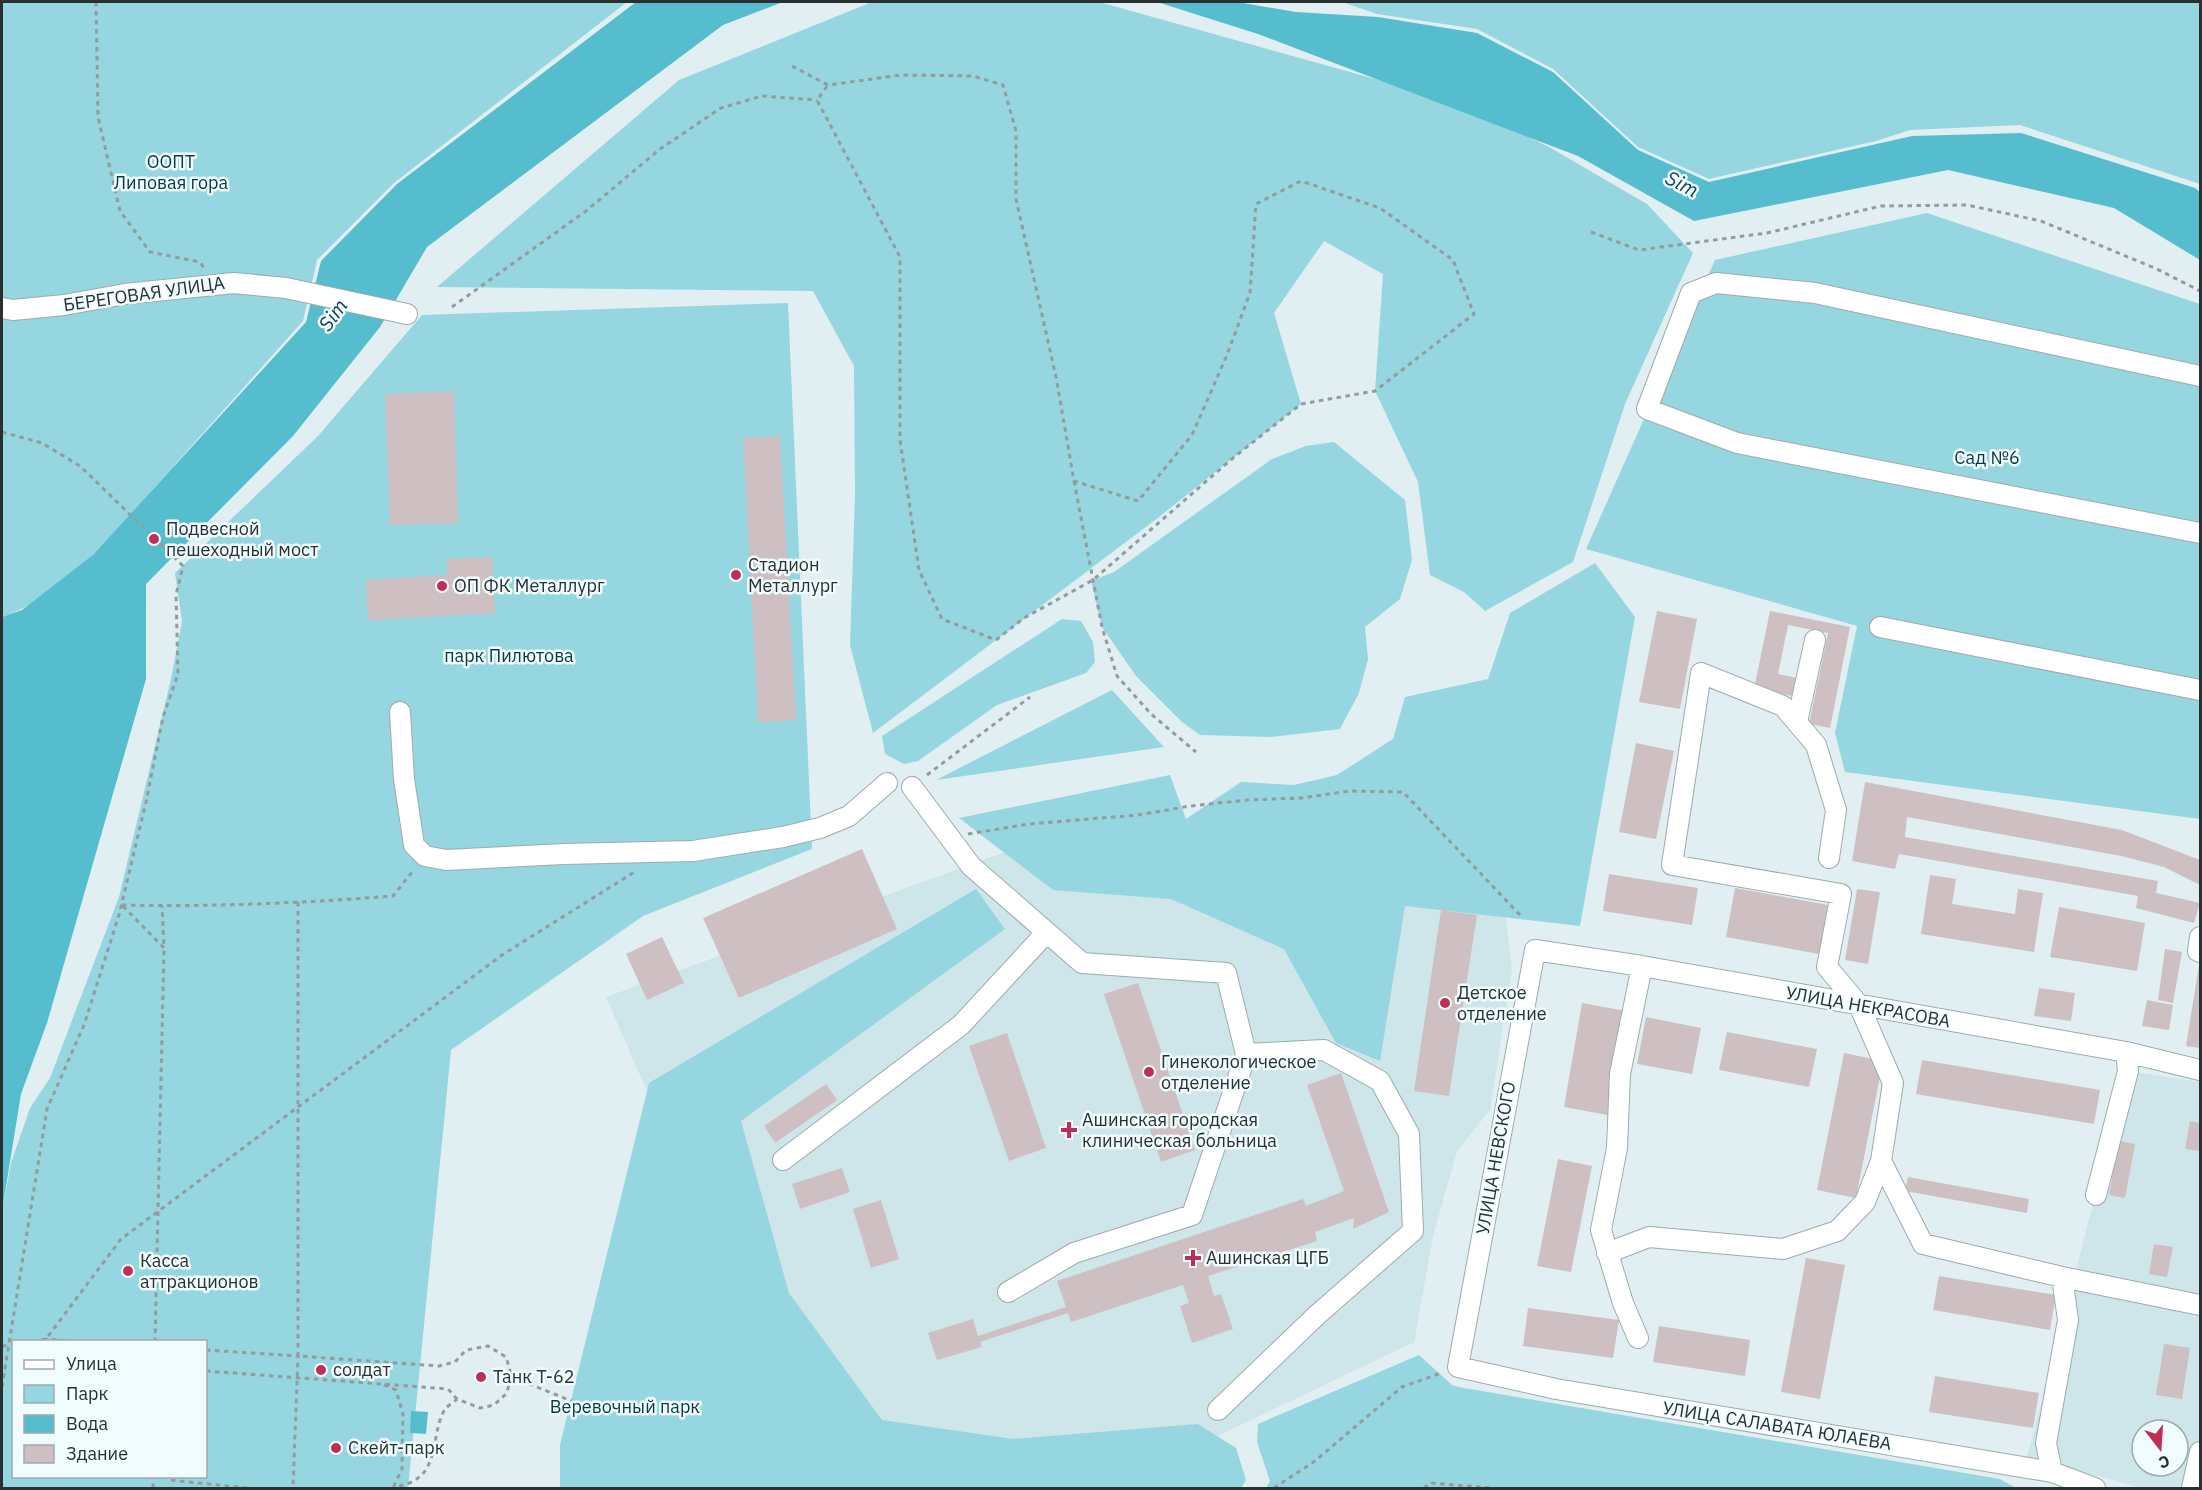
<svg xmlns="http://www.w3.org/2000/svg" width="2202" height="1490" font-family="'IBM Plex Sans',sans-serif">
	<rect width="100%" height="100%" fill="#e1eff2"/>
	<path fill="#cee5e9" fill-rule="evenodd" d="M1395,801l111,117 6,52 -22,140 -33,41 -24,85 -19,106 -305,146 -299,-21 -204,-470 438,-159z
		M2128,1071l72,11v406h-58l-115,-31zM2142,1430h36v36h-36z"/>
	<path fill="#96d6e0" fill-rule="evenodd" d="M2,2h625l-233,181 -77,77 -14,61 -188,211c-31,34 -69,70 -113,85z
		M872,2h227l359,100 91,45 98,57 46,49 -68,151 -52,158 -88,49 -21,-19 -34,-17 -12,-93 -43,-91 8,-117 -59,-33 -50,72 27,91 -142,113 -286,216 -23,-88 5,-150 -1,-129 -41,-75 -376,-4 242,-207z
		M1342,2h858v182l-180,-59 -110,5 -34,11 -167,38 -71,-32 -85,-78 -76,-40 -100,-15z
		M1927,213l273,91v515l-355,-47 -10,-39 22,-107 -271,-77 129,-289z
		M788,303l24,546 -169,67 -192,134 -43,438h-406v-277l9,-48 19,-55 20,-30 69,-181 52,-218 11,-58 -7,-48 143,-137 104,-121zM14,1342h192v134h-192z
		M1334,442l71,58 7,60 -12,39 -35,28 3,32 -9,34 -19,36 -69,8 -71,-2 -18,-13 -46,-46 -34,-49 -11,-46 23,-9 158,-113 34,-13z
		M1595,563l40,54 -55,309 -175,-20 -25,155 -44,-18 -52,-94 -113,-50 -118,-9 -94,-72 211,-43 16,44 55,-37 53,3 43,-10 56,-36 12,-42 83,-18 22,-66z
		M1062,619l19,2 12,21 2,20 -9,11 -89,32 -79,56 -14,3 -19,-10 -3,-18z
		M1112,690l52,57 -228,33z
		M976,889l29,40 -264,192 48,172 93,127 131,19 185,-15 38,24 10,32 -5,8h-681v-43l89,-362z
		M1419,1355l33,30 6,2 542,92 16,9h-750l4,-7 -13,-39 1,-18z"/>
	<path fill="#55bdcd" d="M636,2h147l-60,23 -296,222 -47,80 -87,109 -147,148v95l-99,344 -26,71 -19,117v-594l20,-7 71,-55 213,-233 15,-61 76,-77z
		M1157,2h80l59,10 82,5 99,16 76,39 85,78 71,32 203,-46 109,-3 174,55 5,4v68l-86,-52 -166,-38 -254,51 -116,-65 -320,-122z
		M411,1411l17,1 -2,22 -16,-1z"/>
	<path fill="#cec0c2" d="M454,391l4,132 -68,2 -5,-131z
		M780,436l16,284 -38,2 -15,-284z
		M492,557l3,56 -127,7 -2,-40 81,-5v-16z
		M1657,611l40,8 -17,90 -41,-7z
		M1770,611l80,16 -20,101 -21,-4 19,-91 -40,-8 -10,49 19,4 -4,18 -39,-7z
		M1636,743l38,8 -18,88 -37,-7z
		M1865,782l257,48 78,30v25l-36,-18 -43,-11 -214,-39 -2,20 253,44 -2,12 44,10 -6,20 -58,-15 2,-12 -239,-42 -4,15 -43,-8z
		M862,849l35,80 -158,69 -36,-80z
		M1609,874l89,14 -6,37 -89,-14z
		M1930,875l26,4 -4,25 63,10 3,-25 25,4 -9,59 -113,-18z
		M1735,888l93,17 -9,49 -93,-17z
		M1857,889l23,3 -12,72 -23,-4z
		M2059,907l86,16 -8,48 -87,-14z
		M1441,910l36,5 -28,181 -35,-5z
		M662,937l22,46 -37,17 -21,-46z
		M2165,949l17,3 -9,51 -15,-3z
		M2199,965l1,1v82l-14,-2z
		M1138,983l57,167 -34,12 -57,-168z
		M2039,988l36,5 -4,28 -37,-5z
		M2147,1000l26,5 -4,25 -27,-4z
		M1582,1003l44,8 -18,104 -44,-8z
		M1646,1017l55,11 -9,46 -55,-10z
		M1727,1032l90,17 -8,38 -90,-17z
		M1007,1033l39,115 -37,13 -40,-115z
		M1844,1053l39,8 -27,137 -39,-8z
		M1922,1060l178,30 -6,34 -178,-30z
		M1341,1073l48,139 -36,17 1,-11 -39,14 2,9 -109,35 6,20 7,-2 12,35 -41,14 -12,-37 9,-3 -6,-18 -112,37 -3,-9 -88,29 2,5 -45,13 -9,-27 45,-14 5,17 88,-29 -9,-26 246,-82 3,7 38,-15 -37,-106z
		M826,1084l11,16 -62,43 -11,-17z
		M2190,1121l10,2v28l-15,-2z
		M2119,1141l16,3 -10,54 -16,-3z
		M1558,1159l34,7 -21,106 -34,-6z
		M842,1168l8,24 -50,17 -8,-25z
		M1908,1177l121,22 -2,14 -122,-22z
		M881,1200l18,59 -28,9 -18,-59z
		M2154,1244l19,3 -6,30 -18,-3z
		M1806,1258l39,7 -25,134 -39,-7z
		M1939,1276l117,19 -6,35 -117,-20z
		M1528,1308l91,12 -6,38 -90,-12z
		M1659,1326l91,14 -5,36 -92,-14z
		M2164,1344l26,4 -8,51 -26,-4z
		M1935,1376l104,17 -6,35 -104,-16z"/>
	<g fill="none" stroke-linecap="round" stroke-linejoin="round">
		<g stroke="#9dabad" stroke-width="22">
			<path id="minor" d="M2,308l11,2 51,-5 61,-11 109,-11 52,5 121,26
				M2200,376l-385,-83 -99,-10 -25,10 -44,116 90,34 463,90
				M1880,627l320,63
				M400,712l4,67 10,66 11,11 21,4 118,-6 129,-3 90,-14 37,-9 29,-12 38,-33
				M1797,722l18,-82
				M912,787l59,79 111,97 144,10 20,81 -54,161 -118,38 -66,39
				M2200,937l-2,14 2,1
				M783,1160l178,-135 86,-93
				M1881,1161l42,83 139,33 6,43 -22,123 6,29
				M2096,1195l32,-124 -2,-19
				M1607,1253l42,-16 134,12 54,-18 28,-29 16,-41 12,-78 -34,-78 -32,-38 14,-73 -169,-29 29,-192 82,33 33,39 20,65 -7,48
				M2062,1277l138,28
				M1638,1338l-15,-35 -22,-73 16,-82 3,-74 22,-108
				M1218,1410l99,-95 96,-84 -4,-97 -29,-53 -56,-31 -78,4
				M2095,1488l-43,-16 -496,-83 -98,-22 77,-417 107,16 484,86 74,18
				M2192,1488l8,-36"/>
		</g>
		<path stroke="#919c9e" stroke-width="3" stroke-dasharray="4.5 4.5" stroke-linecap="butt" d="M96,2l2,115 22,94 30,41 50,10 4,6
			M792,66l36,19 73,-10 72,1 30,9 13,46v68l40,178 18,104 64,20 54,-66 35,-80 23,-62 6,-89 45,-23 79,27 73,52 21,54 -99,77 -74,13 -68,54 -140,122 -69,38 -28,22 -54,-21 -23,-49 -19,-130v-183l-83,-157 11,-15
			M1591,232l48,18 128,-17 114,-27 86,-1 74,16 116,48 43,22
			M452,307l134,-96 74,-62 61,-41 41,-12 55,4
			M2,432l40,11 38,23 103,100 -7,29 2,79 -15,43 -17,85 -27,113 -35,110 -37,84 -45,278
			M1074,481l28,146 15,49 34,38 45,38
			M927,775l103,-78
			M968,834l61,-10 109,-9 52,-9 57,-6 54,-2 49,-7 53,1 119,125
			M298,902v454l141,10 16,-4 11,-12 22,-4 18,11 6,20 -6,17 -12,11 -14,3 -23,-9c-3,3 -8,6 -11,9 -14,18 -7,59 -31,72 -6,4 -15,6 -22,8
			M122,905c90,2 181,-2 271,-9l20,-25
			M123,906l41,42 -2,-42
			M32,1342l14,-3 75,-100 381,-284 134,-84
			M45,1342l1,-3 39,3
			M155,1342l9,-394
			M2,1346l12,-1
			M206,1350l92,6 -5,132
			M206,1371l242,18 9,10
			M512,1377l67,27
			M384,1385l12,5 7,24 -1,55 -9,19
			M163,1476l7,4 77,8
			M2,1487v1
			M153,1488v-12
			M1274,1488l41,-27 87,-74 39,-14
			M1424,1488l6,-5 62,5"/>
		<use href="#minor" stroke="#fff" stroke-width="20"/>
	</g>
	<g fill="#be2e57" stroke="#f0fcfe" stroke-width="2">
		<circle cx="154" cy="539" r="6"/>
		<circle cx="736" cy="575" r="6"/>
		<circle cx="442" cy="586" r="6"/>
		<circle cx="1445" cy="1003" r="6"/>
		<circle cx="1149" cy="1072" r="6"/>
		<path d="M1066 1121h6v6h6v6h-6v6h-6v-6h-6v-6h6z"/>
		<path d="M1190 1249h6v6h6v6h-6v6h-6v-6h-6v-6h6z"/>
		<circle cx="128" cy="1271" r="6"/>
		<circle cx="321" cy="1370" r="6"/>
		<circle cx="481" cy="1377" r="6"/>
		<circle cx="336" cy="1448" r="6"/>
	</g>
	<g text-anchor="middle" stroke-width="5" stroke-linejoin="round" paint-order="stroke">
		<g font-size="18" fill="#063940" stroke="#f0fcfe">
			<text x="171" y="168">ООПТ<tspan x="171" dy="21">Липовая гора</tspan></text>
			<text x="1987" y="464">Сад №6</text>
			<text x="509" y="662">парк Пилютова</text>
			<text x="625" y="1413">Веревочный парк</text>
		</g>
		<g font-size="18" fill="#2a3031" stroke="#f0fcfe">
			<text transform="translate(144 294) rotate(-8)" y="6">БЕРЕГОВАЯ УЛИЦА</text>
			<text transform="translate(1868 1007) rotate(10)" y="6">УЛИЦА НЕКРАСОВА</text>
			<text transform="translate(1496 1158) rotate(-80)" y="6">УЛИЦА НЕВСКОГО</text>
			<text transform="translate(1777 1426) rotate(9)" y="6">УЛИЦА САЛАВАТА ЮЛАЕВА</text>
		</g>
		<g font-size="18" fill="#2a3031" stroke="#f0fcfe" text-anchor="start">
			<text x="166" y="535">Подвесной<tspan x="166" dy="21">пешеходный мост</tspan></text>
			<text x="748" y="571">Стадион<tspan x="748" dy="21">Металлург</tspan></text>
			<text x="454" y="592">ОП ФК Металлург</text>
			<text x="1457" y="999">Детское<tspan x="1457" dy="21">отделение</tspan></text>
			<text x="1161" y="1068">Гинекологическое<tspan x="1161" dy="21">отделение</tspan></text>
			<text x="1082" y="1126">Ашинская городская<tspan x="1082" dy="21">клиническая больница</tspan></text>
			<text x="1206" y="1264">Ашинская ЦГБ</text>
			<text x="140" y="1267">Касса<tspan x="140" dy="21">аттракционов</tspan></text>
			<text x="333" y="1376">солдат</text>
			<text x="493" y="1383">Танк Т-62</text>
			<text x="348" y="1454">Скейт-парк</text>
		</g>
		<g font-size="20" font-style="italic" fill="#134249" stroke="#f0fcfe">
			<text transform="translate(1682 184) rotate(27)" y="7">Sim</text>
			<text transform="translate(333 315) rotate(-54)" y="7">Sim</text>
		</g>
	</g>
	<rect width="2202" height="1490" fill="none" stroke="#2a3031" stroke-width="6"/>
	<rect x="12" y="1340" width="195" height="138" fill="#f0fcfe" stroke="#a1aaac" stroke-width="1.5"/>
	<rect x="24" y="1360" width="30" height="9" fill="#ffffff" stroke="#a1aaac" stroke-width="1.5"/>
	<text x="66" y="1370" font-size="18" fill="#2a3031">Улица</text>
	<rect x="24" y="1385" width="30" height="18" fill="#96d6e0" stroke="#a1aaac" stroke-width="1.5"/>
	<text x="66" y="1400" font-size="18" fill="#2a3031">Парк</text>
	<rect x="24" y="1415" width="30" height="18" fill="#55bdcd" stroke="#a1aaac" stroke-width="1.5"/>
	<text x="66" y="1430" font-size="18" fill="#2a3031">Вода</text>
	<rect x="24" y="1445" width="30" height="18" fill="#cec0c2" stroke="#a1aaac" stroke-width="1.5"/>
	<text x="66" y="1460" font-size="18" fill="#2a3031">Здание</text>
	<g transform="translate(2160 1448) rotate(163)"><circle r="28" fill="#f0fcfe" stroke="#a1aaac" stroke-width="1.5"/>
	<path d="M0-4.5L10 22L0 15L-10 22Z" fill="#be2e57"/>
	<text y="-9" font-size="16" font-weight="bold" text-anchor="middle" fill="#2a3031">С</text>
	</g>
</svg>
